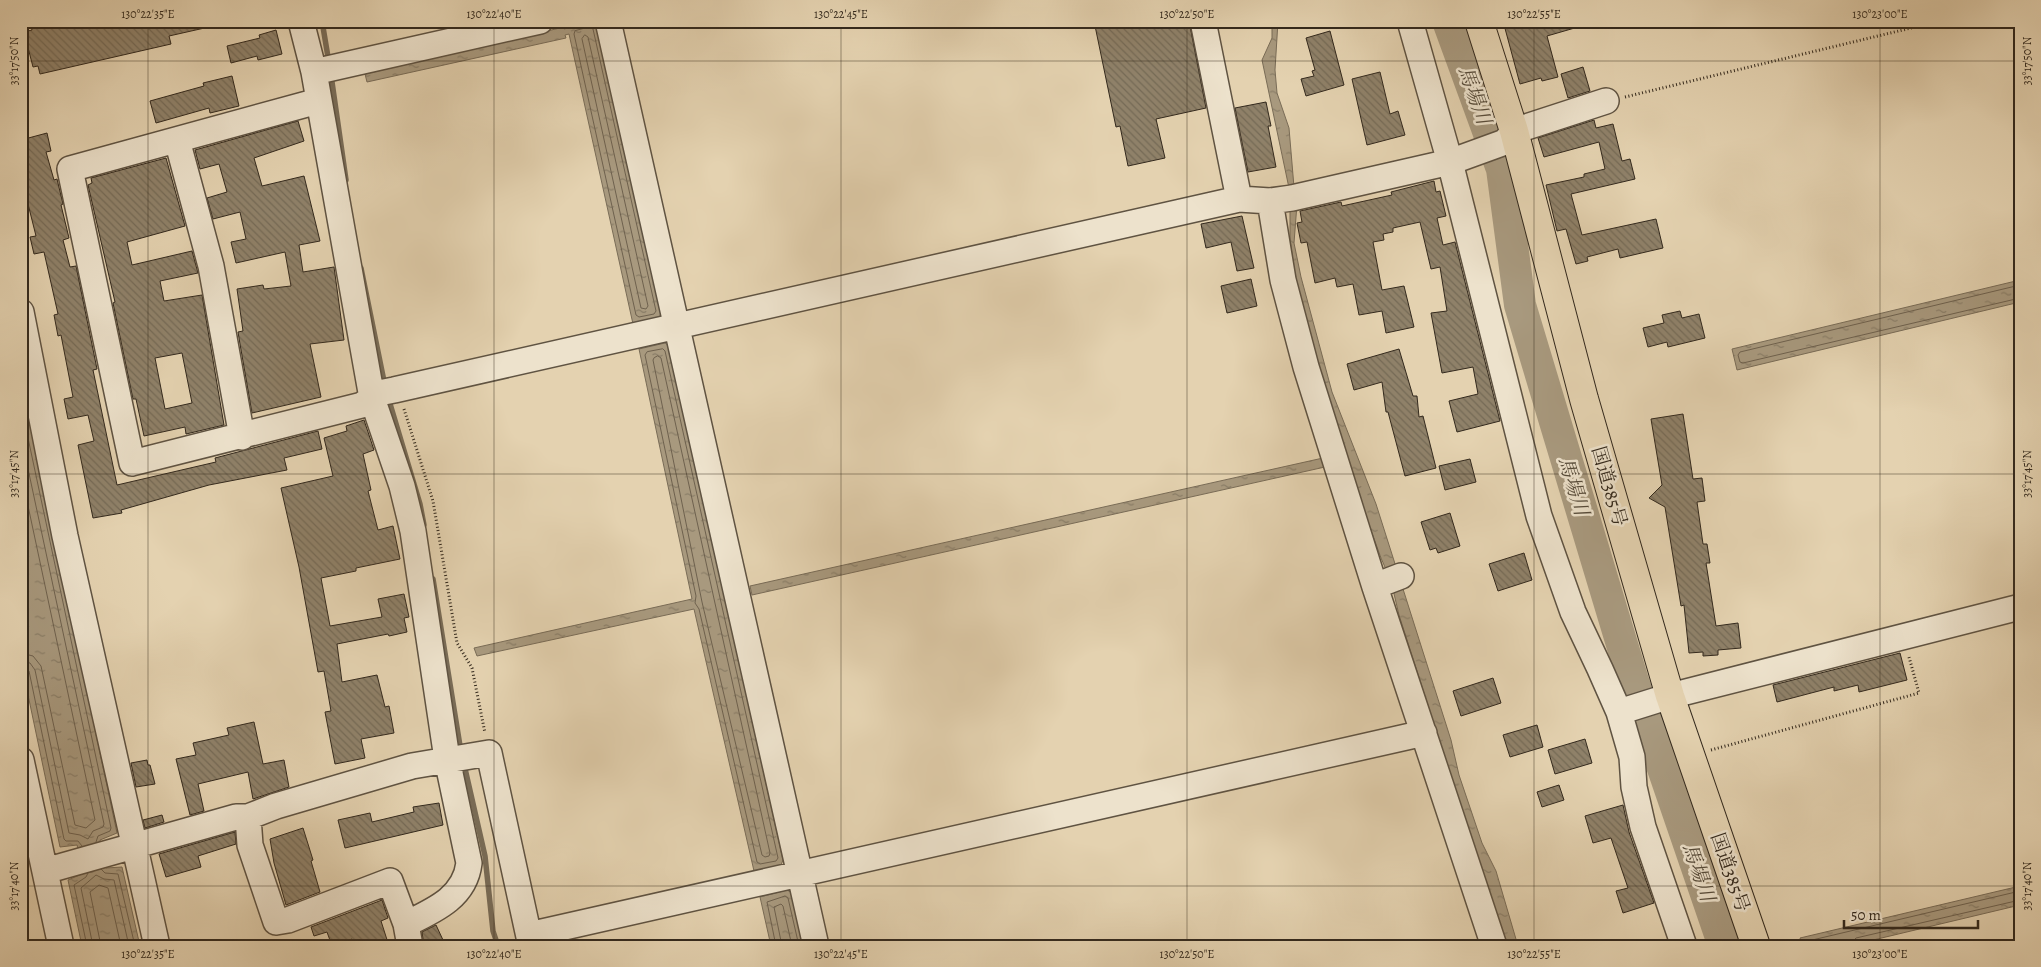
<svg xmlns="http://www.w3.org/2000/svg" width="2041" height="967" font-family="Alegreya,'Noto Serif JP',serif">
	<defs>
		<pattern id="water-ripples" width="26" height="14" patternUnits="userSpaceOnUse" patternTransform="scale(1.25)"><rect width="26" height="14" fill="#a8997e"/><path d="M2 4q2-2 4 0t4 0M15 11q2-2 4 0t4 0" fill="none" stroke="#897d67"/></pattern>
		<pattern id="building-back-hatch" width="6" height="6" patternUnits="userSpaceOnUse" patternTransform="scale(1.25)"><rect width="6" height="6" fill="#8f8169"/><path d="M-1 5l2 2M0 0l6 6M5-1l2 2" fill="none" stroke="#756a56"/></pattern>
	</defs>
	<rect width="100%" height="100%" fill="#e4d2b0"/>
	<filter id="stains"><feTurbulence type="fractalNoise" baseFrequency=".004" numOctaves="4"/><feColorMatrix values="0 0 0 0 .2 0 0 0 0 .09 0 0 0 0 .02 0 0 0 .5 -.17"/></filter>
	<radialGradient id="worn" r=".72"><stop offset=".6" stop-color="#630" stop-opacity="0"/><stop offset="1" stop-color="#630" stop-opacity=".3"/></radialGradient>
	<path fill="url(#water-ripples)" stroke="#796c57" d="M596,21l65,292 -2,5 -26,6 -64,-290 -4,1 1,3 -199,44 -2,-8 199,-47v2z
		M1272,21h6l-3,49 2,23 12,35 5,59 -5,1 -27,-128 10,-22z
		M1297,204l-3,39 7,34 31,115 44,112 75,236 8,35 23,68 14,28 22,75h-13l-106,-331 -8,-34 -10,-23 -47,-129 -38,-145 -6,-45v-33z
		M2020,280v22l-283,68 -5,-21z
		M665,343l4,3 114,514 -2,5 -27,6 -60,-262 -217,47 -3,-8 218,-49 -53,-250z
		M21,380l96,453 -17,7 6,28 16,-1 18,79h-58l-14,-66 16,-7 -7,-28 -17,2 -37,-176 -2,-10z
		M1323,458l2,9 -573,128 -2,-9z
		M2020,886v19l-172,41h-46l-2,-8z
		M787,890l5,3 12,53h-33l-11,-49z"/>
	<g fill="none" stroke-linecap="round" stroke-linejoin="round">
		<path stroke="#6e614e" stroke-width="1" d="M590,27l3,2 63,282 -2,3 -15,3 -3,-2 -62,-281 1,-3z
			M585,35l3,2 60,269 -2,3 -5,-1 -59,-269z
			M2020,285l-280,67 -2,3 2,7 3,1 277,-65
			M663,349l2,2 113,507 -2,3 -16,3 -3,-2 -58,-253 -4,-6 1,-7 -51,-241 2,-3z
			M658,356l3,2 109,495 -1,3 -4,1 -3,-2 -60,-253 -49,-242 1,-2z
			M21,405l90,423 -1,3 -12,5 -2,6
			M21,436l83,388 -1,3 -10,4 -5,8 -8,-4 -11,-2 -34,-163 -5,-7 -9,-2
			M21,473l74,347 -9,8 -11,-3 -34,-159 -8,-10 -12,-3
			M21,667l5,1 3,3 35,168 2,2h12l4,5
			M101,869l4,4 13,1 17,72
			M87,946l-13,-61 12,-8 2,-4
			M93,946l-12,-58 15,-13 8,4 10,1 15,66
			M101,946l-11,-54 9,-7 9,3 13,58
			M776,946l-9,-44 18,-6 3,2 11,48
			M782,946l-8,-39 7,-3 2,2 9,40
			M1806,946l2,-5 212,-50
			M1852,946l1,-5 3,-3 164,-38"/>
		<path stroke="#796c57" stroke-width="5.5" d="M322,21l7,42
			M331,75l15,105
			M361,268l24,118
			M388,397l32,107 4,21
			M433,579l28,173
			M464,764l21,92 8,75 5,15"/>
		<path stroke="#a8997e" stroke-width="32" d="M1448,21l54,148 18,136 113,376 91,265"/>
	</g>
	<path fill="url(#building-back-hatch)" stroke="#33291d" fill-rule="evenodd" d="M30,21h179v6l-40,9 2,8 -131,30 -2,-8 -5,1 -9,-35 8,-2z
		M1094,21h95l17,87 -50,11 9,39 -37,8 -8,-40 -4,1z
		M1503,21h82v4l-38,11 11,41 -16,4 -1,-3 -21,6z
		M276,30l6,24 -24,6 -1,-4 -26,7 -4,-17 33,-8 -1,-3z
		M1330,31l14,54 -38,11 -5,-17 13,-3 -2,-5 3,-1 -9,-32z
		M1583,67l7,24 -22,7 -7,-24z
		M1380,72l10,42 8,-3 7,24 -38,10 -15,-66z
		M232,76l7,30 -29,7 -1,-5 -53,15 -6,-22 54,-15 -1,-3z
		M1266,102l5,24h-3l8,41 -28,5 -13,-64z
		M1594,120l2,8 17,-4 9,37 8,-2 5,20 -64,15 11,41 74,-16 7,29 -43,10 -2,-9 -31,8 1,4 -12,3 -10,-35 -9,2 -11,-46 38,-8v-3l21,-5 -6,-27 -55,15 -6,-19z
		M298,121l6,20 -50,17 8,28 42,-10 16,65 -21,4 4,27 31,-5 10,73 -34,4 11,53 -69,16 -12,-69 -2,-12 5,-1 -6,-42 26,-4 1,4 27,-3 -6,-34 -49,11 -5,-21 15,-3 -6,-27 -27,7 -6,-21 20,-6 -8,-28 -19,5 -5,-19z
		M47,133l4,18 -5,1 8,28 3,-1 6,25 -2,1 8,33 -6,2 7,27 6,-1 21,103 -4,1 24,115 99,-23 -1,-4 103,-27 4,18 -38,9 3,12 -78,15 -88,25 1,3 -29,5 -15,-73 16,-4 -6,-26 -20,4 -4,-20 9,-2 -12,-62 -3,1 -4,-21 4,-1 -14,-62 -10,2 -4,-17 6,-1 -8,-32 -4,1 -3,-10v-55z
		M166,158l19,68 -58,16 5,23 60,-14 6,22 -38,8 4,20 38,-6 22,130 -38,9 -1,-7 -41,9 -8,-37h-3l-20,-96 2,-1 -27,-117 4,-2 -1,-5zM182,353l10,50 -27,6 -10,-51z
		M1434,181l2,11 4,-1 6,25 -9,2 6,27 12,-3 45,179 -43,11 -8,-31 29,-7 -5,-27 -31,6 -11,-60 16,-2 -7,-44 -9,2 -11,-47 -27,6v4l-10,2 1,6 -11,2 9,48 22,-4 10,41 -28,6 -4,-22 -23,4 -6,-31 -16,3 -2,-9 -20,5 -8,-41 -6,1 -4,-20 5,-1 -2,-11 41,-9 1,4 50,-11 -1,-3z
		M1242,216l12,52 -17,3 -6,-29 -25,6 -5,-24z
		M1251,279l6,27 -30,7 -6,-27z
		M1680,311l2,7 17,-4 6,24 -37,9 -1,-5 -19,5 -5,-19 21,-5 -2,-8z
		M1399,349l14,47h4l2,21 4,-1 13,52 -31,8 -17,-64h-2l-4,-30 -28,8 -7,-26z
		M1683,414l10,65 9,-1 3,23 -8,1 6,42h4l3,19h-4l10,63 22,-3 3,25 -23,2v5l-15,1v-4l-14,1 -5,-48 -3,1 -16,-99 -16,-9 13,-13 -11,-66z
		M364,420l10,30 -11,4 8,36 -3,1 10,39 15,-4 7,33 -44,9v3l-35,7 9,48 52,-9 -4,-18 26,-5 5,23 -5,1 3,14 -18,4 -1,-2 -51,10 5,38 35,-7 8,32 4,-1 5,27 -33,6 4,19 -30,6 -10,-52 6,-1 -7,-40 -6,1 -19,-105 -18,-79 52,-12 -9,-38 23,-7 -1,-5z
		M1470,459l6,23 -31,8 -6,-24z
		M1450,513l10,33 -22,7 -2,-5 -6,2 -9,-28z
		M1524,553l8,27 -34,11 -9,-27z
		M1900,653l7,27 -48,12 -1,-7 -24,6v-4l-57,15 -4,-17z
		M1493,678l8,25 -40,13 -8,-25z
		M254,722l9,42 21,-4 5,27 -36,12 -5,-27 -50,12 6,27 -14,4 -14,-56 20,-4 -3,-12 36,-8 -2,-7z
		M1537,725l6,22 -33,10 -7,-22z
		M1585,739l7,24 -37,11 -7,-24z
		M147,760l1,5h2l5,19 -19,3 -5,-24z
		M1559,785l5,15 -22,7 -5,-15z
		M439,803l4,22 -98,23 -7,-28 32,-7 2,9 42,-10 -1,-5z
		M1623,805l6,27 25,71 -31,10 -7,-22 12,-3 -17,-50 -18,5 -8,-27z
		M162,815l2,7 -19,6 -2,-8z
		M303,828l10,32 -2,1 9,31 -34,13 -12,-42 -4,-24z
		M235,832l1,12 -38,12 3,11 -35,10 -7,-23z
		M382,900l6,18 -7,3 8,25h-35l-2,-7 -20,7 -5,-14 -13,4 -3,-9z
		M436,925l7,15 -14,6h-5l-2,-14z"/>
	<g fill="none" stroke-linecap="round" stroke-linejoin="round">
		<g stroke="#5f5342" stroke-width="28">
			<path id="minor" d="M301,21l13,51 58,326 30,88 11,45 34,228 22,104c-4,34 -34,47 -63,61
				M608,21l208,925
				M1203,21l36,178
				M1410,21l40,141 89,354 34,96 27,57 19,43 13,45 2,30 9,40 41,119
				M314,72l226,-51
				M318,101l-248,68 62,294 230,-58 17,-12 15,-3 845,-191 31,2 22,-3 158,-36 55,-20 9,-11 92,-30
				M177,140l34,126 31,171
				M1270,201l13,79 23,87 69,220 119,359
				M21,312l44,224 92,410
				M1388,581l13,-5
				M1619,712l51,-16 350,-89
				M21,760l40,186
				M248,817l2,28 26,77 12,-2 102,-39 16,43 4,22
				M45,871l191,-54h12l28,-11 136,-40 77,-13 42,193
				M529,935l895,-202"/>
		</g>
		<g stroke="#33291d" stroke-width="30">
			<path id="highway" d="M1479,21l35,110 70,268 86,297 86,250"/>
		</g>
		<path stroke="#33291d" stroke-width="3" stroke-dasharray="1 2.5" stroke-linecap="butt" d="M1625,97l315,-76
			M404,409l29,92 24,142 15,25 13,65
			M1711,750l208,-57 -10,-36"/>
		<use href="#minor" stroke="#ede2cc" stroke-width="25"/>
		<use href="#highway" stroke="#e4d2b0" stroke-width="28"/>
	</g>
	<path fill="none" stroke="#33291d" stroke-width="1" stroke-opacity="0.45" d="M148,21v925M494,21v925M841,21v925M1187,21v925M1534,21v925M1880,21v925M21,61h1999M21,474h1999M21,886h1999"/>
	<g text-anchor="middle" stroke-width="5" stroke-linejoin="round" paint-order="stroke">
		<g font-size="19" fill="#33291d" stroke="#ede2cc">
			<text transform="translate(1610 486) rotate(74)" y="7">国道385号</text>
			<text transform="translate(1731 872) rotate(71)" y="7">国道385号</text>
		</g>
		<g font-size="20" font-style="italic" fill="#564b3a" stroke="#ede2cc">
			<text transform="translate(1475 95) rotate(70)" y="7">馬場川</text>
			<text transform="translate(1574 486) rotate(73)" y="7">馬場川</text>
			<text transform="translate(1699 872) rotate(71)" y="7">馬場川</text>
		</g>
	</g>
	<rect width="2041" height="967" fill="none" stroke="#e4d2b0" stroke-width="55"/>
	<path d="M1844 920v8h134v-8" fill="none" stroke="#33291d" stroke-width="2.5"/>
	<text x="1851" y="920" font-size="15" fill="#33291d" stroke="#ede2cc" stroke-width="4" paint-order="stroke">50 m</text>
	<rect x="28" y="28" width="1986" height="912" fill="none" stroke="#33291d" stroke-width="2"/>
	<g font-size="12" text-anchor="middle" fill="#33291d">
		<text x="148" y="18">130°22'35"E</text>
		<text x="494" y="18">130°22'40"E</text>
		<text x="841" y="18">130°22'45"E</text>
		<text x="1187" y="18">130°22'50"E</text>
		<text x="1534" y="18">130°22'55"E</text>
		<text x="1880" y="18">130°23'00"E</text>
		<text transform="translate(14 61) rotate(-90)" y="4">33°17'50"N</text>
		<text transform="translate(2027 61) rotate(-90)" y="4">33°17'50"N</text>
		<text transform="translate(14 474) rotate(-90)" y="4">33°17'45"N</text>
		<text transform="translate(2027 474) rotate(-90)" y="4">33°17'45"N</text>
		<text transform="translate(14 886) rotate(-90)" y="4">33°17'40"N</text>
		<text transform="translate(2027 886) rotate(-90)" y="4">33°17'40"N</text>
		<text x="148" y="958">130°22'35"E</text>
		<text x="494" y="958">130°22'40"E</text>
		<text x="841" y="958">130°22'45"E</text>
		<text x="1187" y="958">130°22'50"E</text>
		<text x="1534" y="958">130°22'55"E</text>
		<text x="1880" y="958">130°23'00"E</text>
	</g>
	<rect width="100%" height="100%" filter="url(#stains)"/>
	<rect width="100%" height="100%" fill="url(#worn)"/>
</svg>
